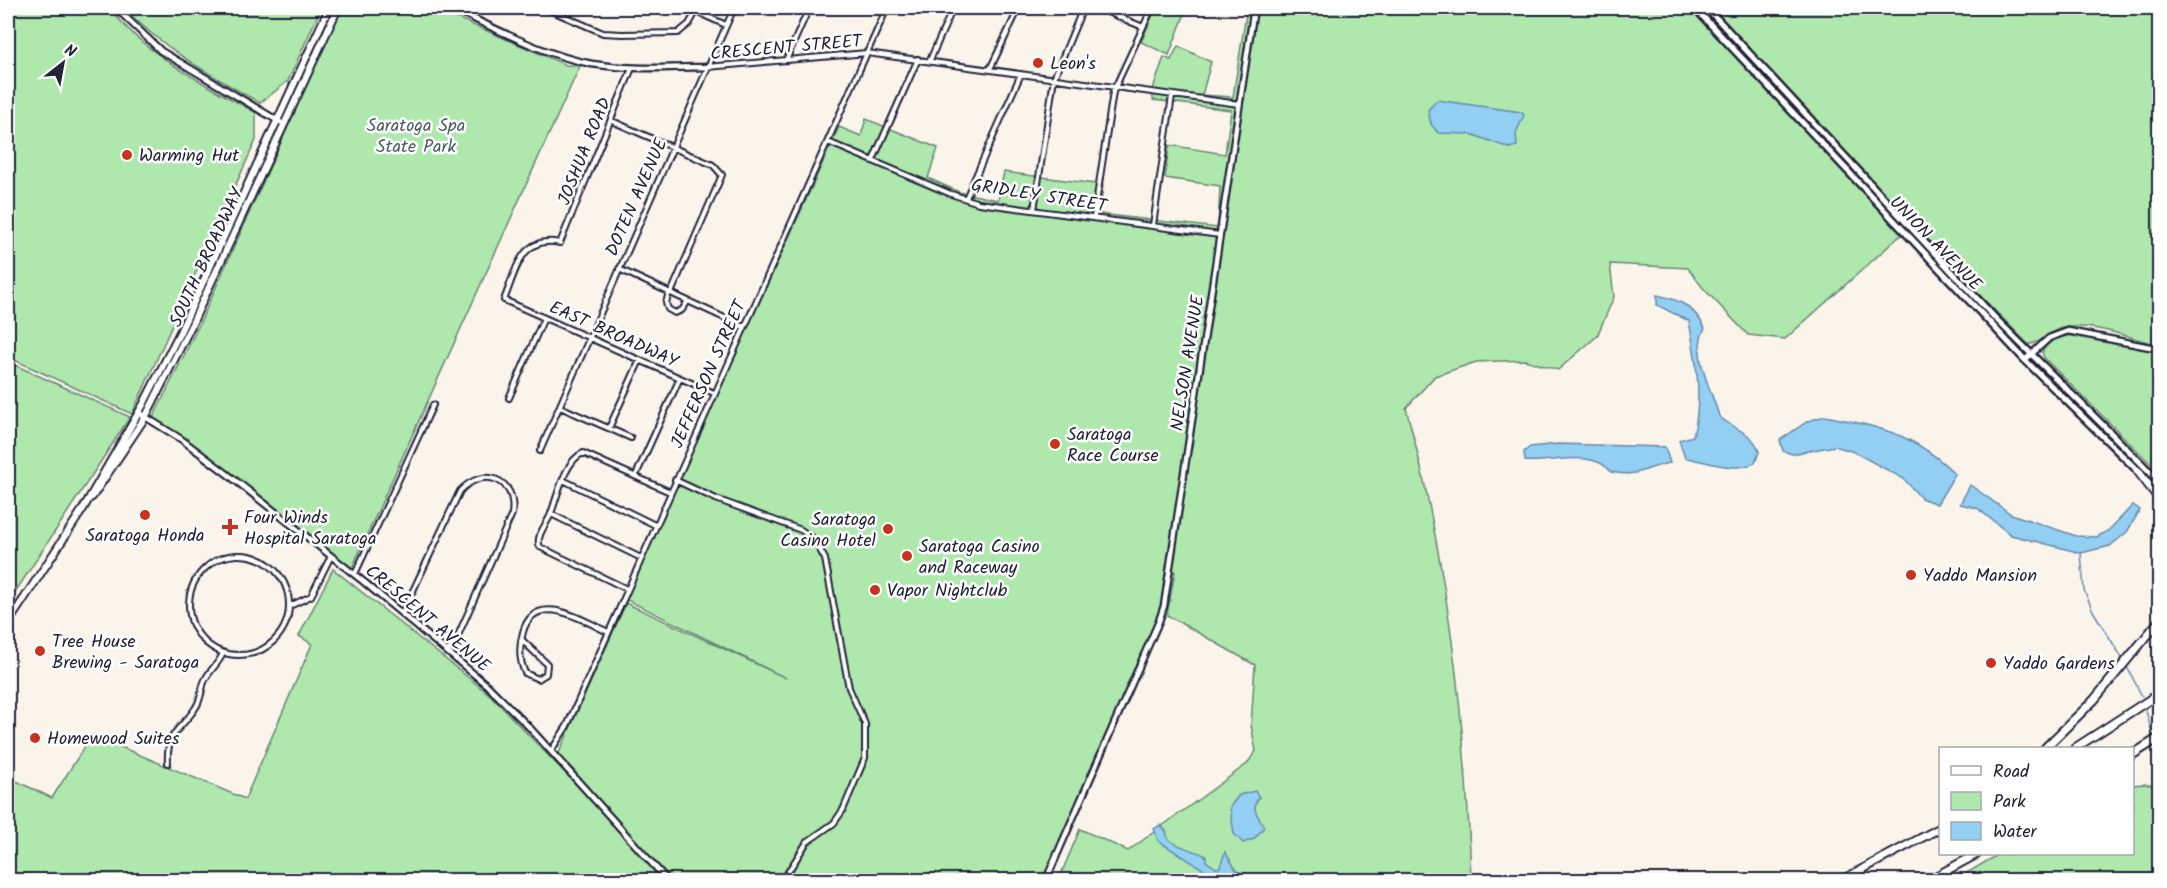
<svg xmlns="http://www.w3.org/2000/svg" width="2167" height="888" font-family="Kalam,sans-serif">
	<rect width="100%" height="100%" fill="#faf4eb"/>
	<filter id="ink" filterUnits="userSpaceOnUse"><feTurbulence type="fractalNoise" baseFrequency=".0167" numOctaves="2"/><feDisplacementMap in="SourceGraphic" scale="12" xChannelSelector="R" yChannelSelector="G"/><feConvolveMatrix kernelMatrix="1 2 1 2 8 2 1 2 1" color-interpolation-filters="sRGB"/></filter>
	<g filter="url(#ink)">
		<path fill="#aee8ac" stroke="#688574" stroke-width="1.5" d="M8,8h102c35,48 96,76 146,105v27l-124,274 -124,-57z
			M124,8h197l-33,73 -28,22c-49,-28 -97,-54 -136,-95z
			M341,8h93l118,51 14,6 14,1 -228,502 -199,-150 46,-93z
			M1156,8h31l-18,47 -28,-13z
			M1247,8h912v337c-29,-7 -67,-23 -97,-17 -12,2 -22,17 -34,16l-117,-118 -126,113 -37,-4 -45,-47 -15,-20 -78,-4 4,33 -17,39 -39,34 -33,-10 -49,2 -41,14 -29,32c41,151 60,316 65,472l-412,-1 21,-50 48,22 119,-87 9,-13 -5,-26 4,-60 -88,-50 8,-43 -7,-1 -9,50 -115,259h-1036v-103l44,21 40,-63 153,64 67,-155 -13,-8 34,-67 157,126 156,162 -87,-104 67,-150 160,75 -161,-79 214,-472 22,9 5,-17 72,29 -10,30 31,14 39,8 6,-28 99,13 -3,29 118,14 2,-42 -55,-8 4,-33 56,9 6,-44 -78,-10v-11l11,-32 7,3 7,-14 33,16 -9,33 31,2z
			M2078,335l81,17v120l-115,-114 -2,-6c9,-14 21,-16 36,-17z
			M8,362l122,55 -122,186z
			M2145,784l14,3v93h-204l44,-26h133l1,-69z"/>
		<path fill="#92cff3" stroke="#658aa9" stroke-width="1.5" d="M1437,100l84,12 3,3 -8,18 1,13 -8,2 -38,-14 -33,-1 -7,-9 -3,-14z
			M1657,295c24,5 37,12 48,33 -15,26 7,62 14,88 13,14 35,15 40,36l-4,11c-23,10 -46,-2 -70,-5l-6,-18 14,-4c10,-37 3,-77 -4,-115l-32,-16z
			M1825,416c54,11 89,17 130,58l-18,30 -16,-6 -17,-19 -50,-27 -19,-6 -43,8 -9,-3 -3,-11 28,-19z
			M1558,444l107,3 5,16c-23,4 -33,15 -59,9 -18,-24 -61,-8 -86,-11l-1,-9 6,-5z
			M1970,485l41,29 65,22 21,1 12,-7 24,-25 7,5 -13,22 -17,14 -29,7 -70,-18 -34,-27 -17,-4z
			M1255,791l4,6c-9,12 -1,18 5,30l-10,12 -11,4 -9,-9 -4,-27 9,-12z
			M1160,825l6,6 2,8c13,10 26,10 38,17v5l10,7 4,-1 5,-15 12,19 22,9h-39l-62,-39 -4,-12z"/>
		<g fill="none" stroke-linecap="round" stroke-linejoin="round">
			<path stroke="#658aa9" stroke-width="1.5" d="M2081,553l3,37 9,21 29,47
				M2127,667l15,29
				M2146,711l6,22
				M2157,749l3,9"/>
			<g stroke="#22223b" stroke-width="8">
				<path id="minor" d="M545,8l58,25 19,1 56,-1 11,-9 7,-12
					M688,8l38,17
					M1098,8l45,19
					M786,60l23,-52
					M930,60l23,-52
					M707,67l160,-14 372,51
					M632,68l-72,175c-39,-9 -44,28 -56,57l210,93
					M990,69l29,-61
					M612,121l101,44 9,10 -51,118
					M828,142l123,52 28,9 241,32
					M873,160l45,-101
					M966,198l55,-124
					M1034,210l20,-132 29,-70
					M1094,217l19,-125 39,-84
					M1153,225l19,-129
					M619,269l125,58
					M669,292l-3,11 2,6 7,4 7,-3 6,-9
					M509,398l35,-80
					M560,407l71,31
					M609,428l31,-68
					M540,451l194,-443
					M636,475l44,-97
					M563,480l92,45
					M675,480l41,19 85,31 13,9 11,20 24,129 16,36v34l-22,52 -9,13 -27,19 -24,38
					M551,514l90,44
					M189 605a50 50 0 1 1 100 0a50 50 0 1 1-100 0Z
					M355,574l78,-169
					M627,589l-87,-42c-5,-10 6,-22 10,-31 7,-17 14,-55 33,-63l87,39
					M290,606l21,-10 20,-40
					M402,614l58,-123c23,-25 57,-13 52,23l-56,126 -8,11
					M522,640l25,24 -1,10 -8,5 -13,-6c-6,-13 -6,-27 -2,-41 12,-43 61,-11 85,0
					M551,751l16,-25 320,-718
					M168,763c-2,-33 14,-33 28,-56 6,-9 5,-19 9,-27 5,-11 14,-16 18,-27"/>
			</g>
			<g stroke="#22223b" stroke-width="9">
				<path id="tertiary" d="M116,8l45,43 119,71
					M451,8c44,20 92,47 141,56 38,6 77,4 115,3
					M2025,360l24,-22 19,-7 92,18
					M139,413l42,26 45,34 138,109 124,104 41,41 138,153
					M1046,880l113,-259 5,-15 90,-598"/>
			</g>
			<g stroke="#22223b" stroke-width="10">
				<path id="secondary" d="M1695,8l330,352 114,112
					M1707,8l287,309 166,165"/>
			</g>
			<g stroke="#22223b" stroke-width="10">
				<path id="primary" d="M92,497l54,-81 46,-92 146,-316
					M8,623l75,-114 60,-104 37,-73 149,-324"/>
			</g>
			<g stroke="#22223b" stroke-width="11">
				<path id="motorway" d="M2137,470l23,30
					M2045,748l49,-48 66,-80
					M2075,748l85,-55
					M2132,755l28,-18
					M1842,880l98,-52
					M1929,880l48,-26"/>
			</g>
			<use href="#minor" stroke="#fff" stroke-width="4"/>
			<use href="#tertiary" stroke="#fff" stroke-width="4.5"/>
			<use href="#secondary" stroke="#fff" stroke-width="5"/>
			<use href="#primary" stroke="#fff" stroke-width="6"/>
			<use href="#motorway" stroke="#fff" stroke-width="7"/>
		</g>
	</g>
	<g fill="#c8321e" stroke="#fff" stroke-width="2">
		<circle cx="1038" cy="63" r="6"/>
		<circle cx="127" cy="155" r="6"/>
		<circle cx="1055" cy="444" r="6"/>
		<circle cx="145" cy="515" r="6"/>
		<path d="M227 518h6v6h6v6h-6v6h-6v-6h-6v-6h6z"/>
		<circle cx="888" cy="529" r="6"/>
		<circle cx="907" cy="556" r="6"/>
		<circle cx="1911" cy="575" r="6"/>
		<circle cx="875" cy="590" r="6"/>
		<circle cx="40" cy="651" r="6"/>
		<circle cx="1991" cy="663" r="6"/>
		<circle cx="35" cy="738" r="6"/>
	</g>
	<g text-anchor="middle" stroke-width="5" stroke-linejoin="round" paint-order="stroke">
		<g font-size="18" fill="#22223b" stroke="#fff">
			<text transform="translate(786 47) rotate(-5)" y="6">CRESCENT STREET</text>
			<text transform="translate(584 151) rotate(-68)" y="6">JOSHUA ROAD</text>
			<text transform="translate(1039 195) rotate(9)" y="6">GRIDLEY STREET</text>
			<text transform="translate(636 197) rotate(-66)" y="6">DOTEN AVENUE</text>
			<text transform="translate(1936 243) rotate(46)" y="6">UNION AVENUE</text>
			<text transform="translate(206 257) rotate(-65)" y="6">SOUTH BROADWAY</text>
			<text transform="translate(614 334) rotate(24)" y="6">EAST BROADWAY</text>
			<text transform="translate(1187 363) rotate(-81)" y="6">NELSON AVENUE</text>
			<text transform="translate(708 374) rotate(-66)" y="6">JEFFERSON STREET</text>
			<text transform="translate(428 618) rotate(40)" y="6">CRESCENT AVENUE</text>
		</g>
		<g font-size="18" fill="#22223b" stroke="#fff" text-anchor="start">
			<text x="1050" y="69">Leon's</text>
			<text x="139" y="161">Warming Hut</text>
			<text x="1067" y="440">Saratoga<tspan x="1067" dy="21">Race Course</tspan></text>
			<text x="244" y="523">Four Winds<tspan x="244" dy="21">Hospital Saratoga</tspan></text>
			<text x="876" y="525" text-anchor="end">Saratoga<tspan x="876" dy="21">Casino Hotel</tspan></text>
			<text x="145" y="541" text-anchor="middle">Saratoga Honda</text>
			<text x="919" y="552">Saratoga Casino<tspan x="919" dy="21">and Raceway</tspan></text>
			<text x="1923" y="581">Yaddo Mansion</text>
			<text x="887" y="596">Vapor Nightclub</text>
			<text x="52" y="647">Tree House<tspan x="52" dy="21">Brewing - Saratoga</tspan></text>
			<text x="2003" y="669">Yaddo Gardens</text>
			<text x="47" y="744">Homewood Suites</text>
		</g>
		<g font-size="18" fill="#4c5d5d" stroke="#fff">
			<text x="416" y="131">Saratoga Spa<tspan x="416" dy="21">State Park</tspan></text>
		</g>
	</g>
	<rect width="2167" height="888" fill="none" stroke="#fff" stroke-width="30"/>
	<rect x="15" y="15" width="2137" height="858" fill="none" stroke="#22223b" stroke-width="2" filter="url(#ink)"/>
	<rect x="1939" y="747" width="195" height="108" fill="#ffffff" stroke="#a7a7b1" stroke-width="1.5"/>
	<rect x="1951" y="766" width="30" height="9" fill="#ffffff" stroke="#a7a7b1" stroke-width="1.5"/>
	<text x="1993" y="777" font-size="18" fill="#22223b">Road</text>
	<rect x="1951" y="792" width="30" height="18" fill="#aee8ac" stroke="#a7a7b1" stroke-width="1.5"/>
	<text x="1993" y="807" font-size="18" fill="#22223b">Park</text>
	<rect x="1951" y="822" width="30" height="18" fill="#92cff3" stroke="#a7a7b1" stroke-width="1.5"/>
	<text x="1993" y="837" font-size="18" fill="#22223b">Water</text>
	<g transform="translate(63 63) rotate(31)" stroke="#ffffff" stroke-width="4.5" paint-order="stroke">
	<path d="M0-4.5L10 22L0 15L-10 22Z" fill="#22223b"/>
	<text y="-9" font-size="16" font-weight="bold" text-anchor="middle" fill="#22223b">N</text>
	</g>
</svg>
